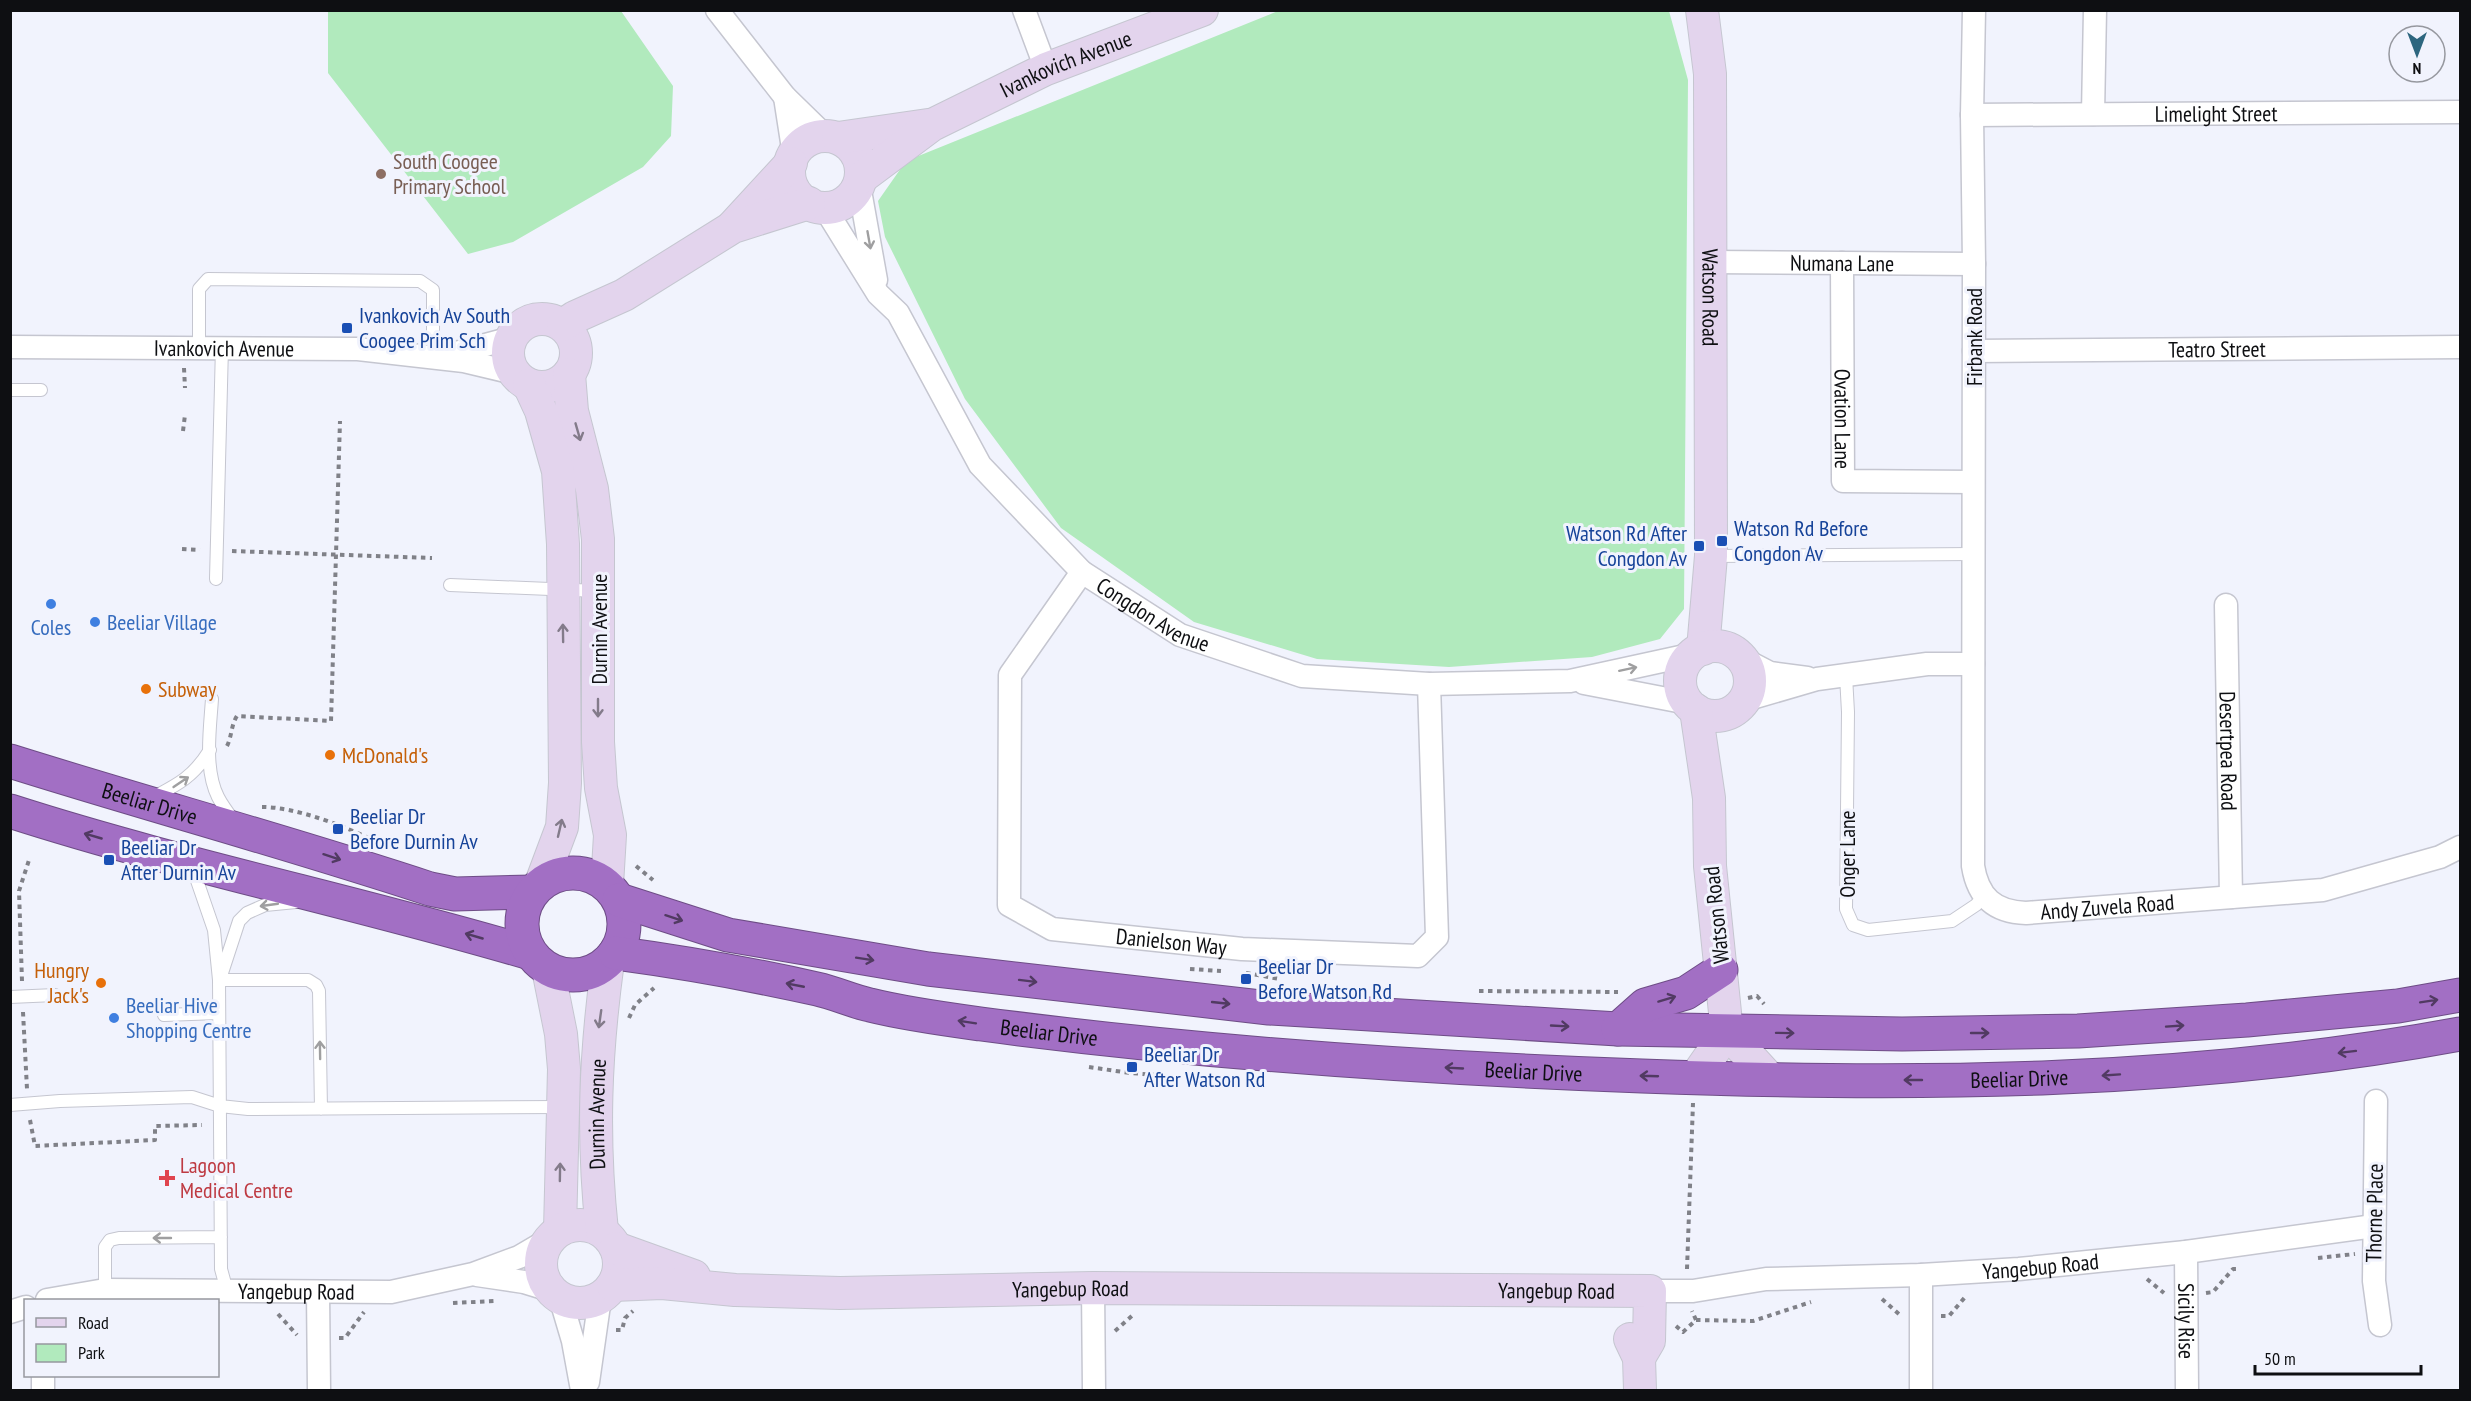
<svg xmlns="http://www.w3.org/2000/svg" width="2471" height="1401" font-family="'PT Sans Narrow',sans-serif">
	<rect width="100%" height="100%" fill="#f1f3fd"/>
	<path fill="#b1eabd" d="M328,11h293l52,75 -2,50 -28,31 -130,75 -45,12 -140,-181z
		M1278,11h391l19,69 -4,529 -24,30 -68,18 -143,10 -132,-8 -123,-37 -133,-94 -96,-129 -80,-162 -7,-36 28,-40z"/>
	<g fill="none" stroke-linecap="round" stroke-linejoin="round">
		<g stroke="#c5c6d0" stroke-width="14">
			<path id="lane" d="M199,347v-58l9,-10 212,2 13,9v42l5,25
				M10,390h31
				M1713,556l260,-2
				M216,579l6,-232
				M450,585l148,6
				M1846,676l2,36 -2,197 7,16 15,5 84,-9 24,-16 8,-9
				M212,699c-2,30 -8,70 6,98 4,8 10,16 16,24
				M152,798c27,-14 42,-22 58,-48
				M193,869l21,61 5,50 2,289 6,22
				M221,976l18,-55 8,-8 18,-8 31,-3
				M219,980h89l8,5 3,6 2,118
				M10,997l45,-2
				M164,1015l54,-2
				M10,1105l50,-4 132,-4 28,9 28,3 313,-2
				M105,1290v-43l5,-7 9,-2 102,-1"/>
		</g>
		<g stroke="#c5c6d0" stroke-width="25">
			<g id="street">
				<path d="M717,10l68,87 40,39"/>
				<path d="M1024,10l22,59"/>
				<path id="s1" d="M1974,10l-2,105 2,149 -1,602c5,31 21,46 53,47l297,-23 117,-33 20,-10"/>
				<path d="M785,97l9,58"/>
				<path d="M2093,114l2,-104"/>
				<path id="s2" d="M1972,115l488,-3"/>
				<path d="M859,185l17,95"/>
				<path id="s3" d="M824,207l54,87 20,19 82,152 102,107 98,63 122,41 127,8 141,-3 124,-27"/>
				<path id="s4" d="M1710,262l264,2"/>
				<path id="s5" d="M1842,263l1,218 130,1"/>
				<path id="s6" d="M10,347l348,2 106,12 50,12"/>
				<path id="s7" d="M1974,351l486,-4"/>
				<path d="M448,355l63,-17"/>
				<path id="s8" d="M1082,572l-72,103 -1,230 43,24 190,20 176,7 19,-19 -8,-253"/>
				<path id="s9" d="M2226,605l5,292"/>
				<path d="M1743,659l27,14 37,5"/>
				<path d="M1584,683l104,20"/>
				<path d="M1745,700l72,-21 110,-15h46"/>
				<path d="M2376,1101l-2,180 6,44"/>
				<path id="s10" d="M2186,1252l1,138"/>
				<path d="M477,1275l47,7 26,8"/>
				<path d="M1921,1275v115"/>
				<path d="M1093,1288l1,102"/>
				<path id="s11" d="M1650,1291h43l73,-12 155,-4 98,-6 167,-17 188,-26"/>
				<path d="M318,1292l1,98"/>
				<path d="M560,1297l13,44 9,49"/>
				<path id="s12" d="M47,1300l58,-10 286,2 82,-18 46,-17 29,-17"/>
				<path d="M10,1312l16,-5"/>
				<path d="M43,1376v14"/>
				<path d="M588,1382l12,-84"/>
			</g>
		</g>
		<g stroke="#c5c6d0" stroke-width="34">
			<g id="secondary">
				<path id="s13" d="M1702,10l8,64 1,482 -8,93"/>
				<circle cx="825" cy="172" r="36"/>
				<path d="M838,138l90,-13"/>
				<path id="s14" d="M861,178l71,-53 114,-56 156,-59"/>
				<path d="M733,226l58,-63"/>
				<circle cx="542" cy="353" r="34"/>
				<path d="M563,325l12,-8 49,-22 109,-68 76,-24"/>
				<path d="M569,374l3,37 20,78 6,50v203l3,46 9,47 -3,50"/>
				<path d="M529,385l12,26 17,60 5,73 2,239 -3,44 -21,56"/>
				<circle cx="1715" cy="681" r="35"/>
				<path d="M548,969l13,65 3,35 -4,161"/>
				<path d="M1727,1032l43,47"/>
				<path d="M1695,1078l32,-46 -17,-166 -1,-68 -13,-88"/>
				<circle cx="580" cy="1264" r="39"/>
				<path id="s15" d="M602,1231c-10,-95 -7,-175 6,-270"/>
				<path d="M616,1248l78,28"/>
				<path id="s16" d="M613,1285l49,-2 73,7 105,3 253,-5 557,3 -1,50 -10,17"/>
				<path d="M1630,1339l9,19 1,32"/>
			</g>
		</g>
		<g stroke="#6e4d86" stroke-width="35">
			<g id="highway">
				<path id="s17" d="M10,761c140,44 281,82 420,128l25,5 77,-2"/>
				<path d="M10,811c171,55 348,91 520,142"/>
				<circle cx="573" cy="924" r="51"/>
				<path d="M619,900l109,35 200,34 341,39 349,21 284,5 176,-3 169,-11 151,-14 62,-11"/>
				<path id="s18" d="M615,953c67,9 135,21 202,36 18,4 35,12 53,16 36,9 74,14 111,19 219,29 440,44 661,52 273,10 549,8 818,-42"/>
				<path d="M1618,1029l27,-24 41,-12 35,-23"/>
			</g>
		</g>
		<path stroke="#808188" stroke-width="4" stroke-dasharray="4.5 4.5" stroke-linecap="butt" d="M184,368l1,20
			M183,431l2,-16
			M182,549l18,1
			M232,551l200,7
			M227,746c5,-10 4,-21 10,-30l94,5 9,-300
			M262,807c34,0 82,19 113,34
			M636,866l17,14
			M1190,969l31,2
			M1246,973l34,6
			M22,981l-3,-90 10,-31
			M1479,991l139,1
			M1748,998l9,-2 7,8
			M23,1012l4,77
			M629,1018l6,-13 19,-17
			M1089,1067l41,6 55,4
			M30,1120l5,26 120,-6v-14l47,-1
			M2318,1258l37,-4
			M1687,1269l6,-166
			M2147,1279l17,14
			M2206,1293l7,-1 20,-23h3
			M1882,1299l17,15
			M453,1303l41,-2
			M278,1314l19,21
			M1941,1316h8l17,-20
			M1696,1320l57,1 58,-19
			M1676,1326l7,6 13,-12 -4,-9
			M616,1330h6l3,-12 8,-7
			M1115,1331l19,-17
			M339,1338h6l19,-26"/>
		<use href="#lane" stroke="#fff" stroke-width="12"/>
		<use href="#street" stroke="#fff" stroke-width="22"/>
		<use href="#secondary" stroke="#e3d4ed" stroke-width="32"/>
		<use href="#highway" stroke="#a26fc4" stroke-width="33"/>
	</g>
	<defs><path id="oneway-shaft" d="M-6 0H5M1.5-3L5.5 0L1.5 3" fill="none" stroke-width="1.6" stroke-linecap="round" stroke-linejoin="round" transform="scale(1.5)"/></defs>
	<g stroke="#9f9fa0">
		<use href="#oneway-shaft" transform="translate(869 240) rotate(80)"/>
		<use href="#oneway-shaft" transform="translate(1628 669) rotate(-12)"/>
		<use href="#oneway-shaft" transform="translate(181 782) rotate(-34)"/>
		<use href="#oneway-shaft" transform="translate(269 905) rotate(172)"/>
		<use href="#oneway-shaft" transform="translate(320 1050) rotate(-91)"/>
		<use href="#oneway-shaft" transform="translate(162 1238) rotate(180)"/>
	</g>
	<g stroke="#837b8a">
		<use href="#oneway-shaft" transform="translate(578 432) rotate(74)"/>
		<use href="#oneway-shaft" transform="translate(563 633) rotate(-91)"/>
		<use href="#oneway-shaft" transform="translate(598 708) rotate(90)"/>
		<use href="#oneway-shaft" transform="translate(560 828) rotate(-77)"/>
		<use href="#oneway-shaft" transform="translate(600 1019) rotate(98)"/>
		<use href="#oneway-shaft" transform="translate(560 1172) rotate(-89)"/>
	</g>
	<g stroke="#513a62">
		<use href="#oneway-shaft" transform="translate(93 836) rotate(-164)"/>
		<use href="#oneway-shaft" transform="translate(332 857) rotate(18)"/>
		<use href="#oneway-shaft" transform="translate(674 918) rotate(18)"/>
		<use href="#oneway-shaft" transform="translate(474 936) rotate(-164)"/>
		<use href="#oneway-shaft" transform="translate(865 959) rotate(9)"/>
		<use href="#oneway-shaft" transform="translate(1028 981) rotate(7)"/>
		<use href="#oneway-shaft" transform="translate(795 985) rotate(-169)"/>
		<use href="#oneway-shaft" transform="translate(1667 999) rotate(-17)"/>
		<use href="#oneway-shaft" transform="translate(2429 1001) rotate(-9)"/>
		<use href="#oneway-shaft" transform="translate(1221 1003) rotate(6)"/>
		<use href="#oneway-shaft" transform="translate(967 1022) rotate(-171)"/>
		<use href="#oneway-shaft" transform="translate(1560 1026) rotate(3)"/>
		<use href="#oneway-shaft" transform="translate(2175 1026) rotate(-4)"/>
		<use href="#oneway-shaft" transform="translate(1785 1033) rotate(1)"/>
		<use href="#oneway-shaft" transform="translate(1980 1033)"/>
		<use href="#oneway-shaft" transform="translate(2347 1052) rotate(173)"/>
		<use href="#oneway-shaft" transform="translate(1454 1068) rotate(-177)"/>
		<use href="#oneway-shaft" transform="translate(2111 1075) rotate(176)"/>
		<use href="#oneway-shaft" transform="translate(1649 1076) rotate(-178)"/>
		<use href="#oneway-shaft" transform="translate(1913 1080) rotate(180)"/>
	</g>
	<circle fill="#8d6e63" stroke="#f1f3fd" stroke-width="2" cx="381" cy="174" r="6"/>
	<g fill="#1a4fb4" stroke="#f1f3fd" stroke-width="2">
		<rect x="341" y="322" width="12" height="12" rx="3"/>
		<rect x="1716" y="535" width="12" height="12" rx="3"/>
		<rect x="1693" y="540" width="12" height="12" rx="3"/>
		<rect x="332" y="823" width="12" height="12" rx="3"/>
		<rect x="103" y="854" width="12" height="12" rx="3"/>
		<rect x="1240" y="973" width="12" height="12" rx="3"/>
		<rect x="1126" y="1061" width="12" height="12" rx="3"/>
	</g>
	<g fill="#3f7fe0" stroke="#f1f3fd" stroke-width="2">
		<circle cx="51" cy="604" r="6"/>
		<circle cx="95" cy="622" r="6"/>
		<circle cx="114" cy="1018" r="6"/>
	</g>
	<g fill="#e8710a" stroke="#f1f3fd" stroke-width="2">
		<circle cx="146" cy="689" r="6"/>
		<circle cx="330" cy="755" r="6"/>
		<circle cx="101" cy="983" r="6"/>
	</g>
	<path fill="#e0444e" stroke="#f1f3fd" stroke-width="2" d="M164 1169h6v6h6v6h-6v6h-6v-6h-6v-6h6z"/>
	<g text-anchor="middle" stroke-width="6" stroke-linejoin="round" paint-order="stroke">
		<g font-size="22" fill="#0e0f12" stroke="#f1f3fd">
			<text dy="8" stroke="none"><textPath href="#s14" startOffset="236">Ivankovich Avenue</textPath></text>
			<text dy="8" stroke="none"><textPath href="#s2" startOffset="244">Limelight Street</textPath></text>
			<text dy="8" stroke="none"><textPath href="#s4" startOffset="132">Numana Lane</textPath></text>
			<text dy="8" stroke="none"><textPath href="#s13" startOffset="288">Watson Road</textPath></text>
			<text transform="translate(1974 337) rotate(-90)" y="8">Firbank Road</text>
			<text dy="8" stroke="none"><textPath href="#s6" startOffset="214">Ivankovich Avenue</textPath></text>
			<text dy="8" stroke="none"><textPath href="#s7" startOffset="243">Teatro Street</textPath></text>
			<text dy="8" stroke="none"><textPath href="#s5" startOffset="156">Ovation Lane</textPath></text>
			<text dy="8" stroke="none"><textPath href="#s3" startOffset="534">Congdon Avenue</textPath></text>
			<text transform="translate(599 629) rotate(-90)" y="8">Durnin Avenue</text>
			<text dy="8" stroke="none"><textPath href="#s9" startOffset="146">Desertpea Road</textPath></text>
			<text dy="8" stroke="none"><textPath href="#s17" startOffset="146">Beeliar Drive</textPath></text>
			<text transform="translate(1847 854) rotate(-90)" y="8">Onger Lane</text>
			<text dy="8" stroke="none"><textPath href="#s1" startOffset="1016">Andy Zuvela Road</textPath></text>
			<text transform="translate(1716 915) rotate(-96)" y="8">Watson Road</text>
			<text dy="8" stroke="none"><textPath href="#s8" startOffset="525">Danielson Way</textPath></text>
			<text dy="8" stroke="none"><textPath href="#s18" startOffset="442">Beeliar Drive</textPath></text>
			<text dy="8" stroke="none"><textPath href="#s18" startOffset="928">Beeliar Drive</textPath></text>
			<text dy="8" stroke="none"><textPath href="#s18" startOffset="1414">Beeliar Drive</textPath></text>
			<text dy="8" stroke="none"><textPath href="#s15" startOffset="117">Durnin Avenue</textPath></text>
			<text transform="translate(2374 1213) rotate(-89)" y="8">Thorne Place</text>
			<text dy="8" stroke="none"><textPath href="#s11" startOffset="392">Yangebup Road</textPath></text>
			<text dy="8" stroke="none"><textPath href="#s16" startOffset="458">Yangebup Road</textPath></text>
			<text dy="8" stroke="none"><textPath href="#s12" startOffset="250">Yangebup Road</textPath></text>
			<text dy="8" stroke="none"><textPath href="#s16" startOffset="944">Yangebup Road</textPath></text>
			<text dy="8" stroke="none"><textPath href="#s10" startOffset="69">Sicily Rise</textPath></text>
		</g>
		<g font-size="22" fill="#785e54" stroke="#f1f3fd" text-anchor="start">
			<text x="393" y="169">South Coogee<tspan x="393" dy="25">Primary School</tspan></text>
		</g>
		<g font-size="22" fill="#164399" stroke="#f1f3fd" text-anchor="start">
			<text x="359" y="323">Ivankovich Av South<tspan x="359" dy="25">Coogee Prim Sch</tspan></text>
			<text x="1734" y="536">Watson Rd Before<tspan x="1734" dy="25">Congdon Av</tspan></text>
			<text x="1687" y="541" text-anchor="end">Watson Rd After<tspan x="1687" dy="25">Congdon Av</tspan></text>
			<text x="350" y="824">Beeliar Dr<tspan x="350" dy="25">Before Durnin Av</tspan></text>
			<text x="121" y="855">Beeliar Dr<tspan x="121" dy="25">After Durnin Av</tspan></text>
			<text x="1258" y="974">Beeliar Dr<tspan x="1258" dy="25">Before Watson Rd</tspan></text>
			<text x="1144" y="1062">Beeliar Dr<tspan x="1144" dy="25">After Watson Rd</tspan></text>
		</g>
		<g font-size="22" fill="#366cbe" stroke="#f1f3fd" text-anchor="start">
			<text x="107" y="630">Beeliar Village</text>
			<text x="51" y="635" text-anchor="middle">Coles</text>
			<text x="126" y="1013">Beeliar Hive<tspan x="126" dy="25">Shopping Centre</tspan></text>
		</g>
		<g font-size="22" fill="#c56008" stroke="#f1f3fd" text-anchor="start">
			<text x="158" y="697">Subway</text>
			<text x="342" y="763">McDonald's</text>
			<text x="89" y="978" text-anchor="end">Hungry<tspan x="89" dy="25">Jack's</tspan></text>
		</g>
		<g font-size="22" fill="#be3a42" stroke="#f1f3fd" text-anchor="start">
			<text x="180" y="1173">Lagoon<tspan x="180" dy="25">Medical Centre</tspan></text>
		</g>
	</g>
	<rect width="2471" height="1401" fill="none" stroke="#0e0f12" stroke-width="24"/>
	<rect x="24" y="1299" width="195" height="78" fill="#f1f3fd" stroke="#96989f" stroke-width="1.5"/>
	<rect x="36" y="1318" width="30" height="9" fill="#e3d4ed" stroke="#96989f" stroke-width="1.5"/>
	<text x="78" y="1329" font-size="18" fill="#0e0f12">Road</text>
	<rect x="36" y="1344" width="30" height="18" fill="#b1eabd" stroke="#96989f" stroke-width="1.5"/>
	<text x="78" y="1359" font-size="18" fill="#0e0f12">Park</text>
	<g transform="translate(2417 54) rotate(180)"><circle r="28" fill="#f1f3fd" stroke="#96989f" stroke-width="1.5"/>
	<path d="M0-4.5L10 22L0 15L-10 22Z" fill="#2d667f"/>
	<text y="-9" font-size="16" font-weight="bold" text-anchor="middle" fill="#0e0f12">N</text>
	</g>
	<path d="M2255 1365v9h166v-9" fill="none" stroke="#0e0f12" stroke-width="3"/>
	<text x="2264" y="1365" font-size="18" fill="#0e0f12" stroke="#f1f3fd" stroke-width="4.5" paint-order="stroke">50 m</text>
</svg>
